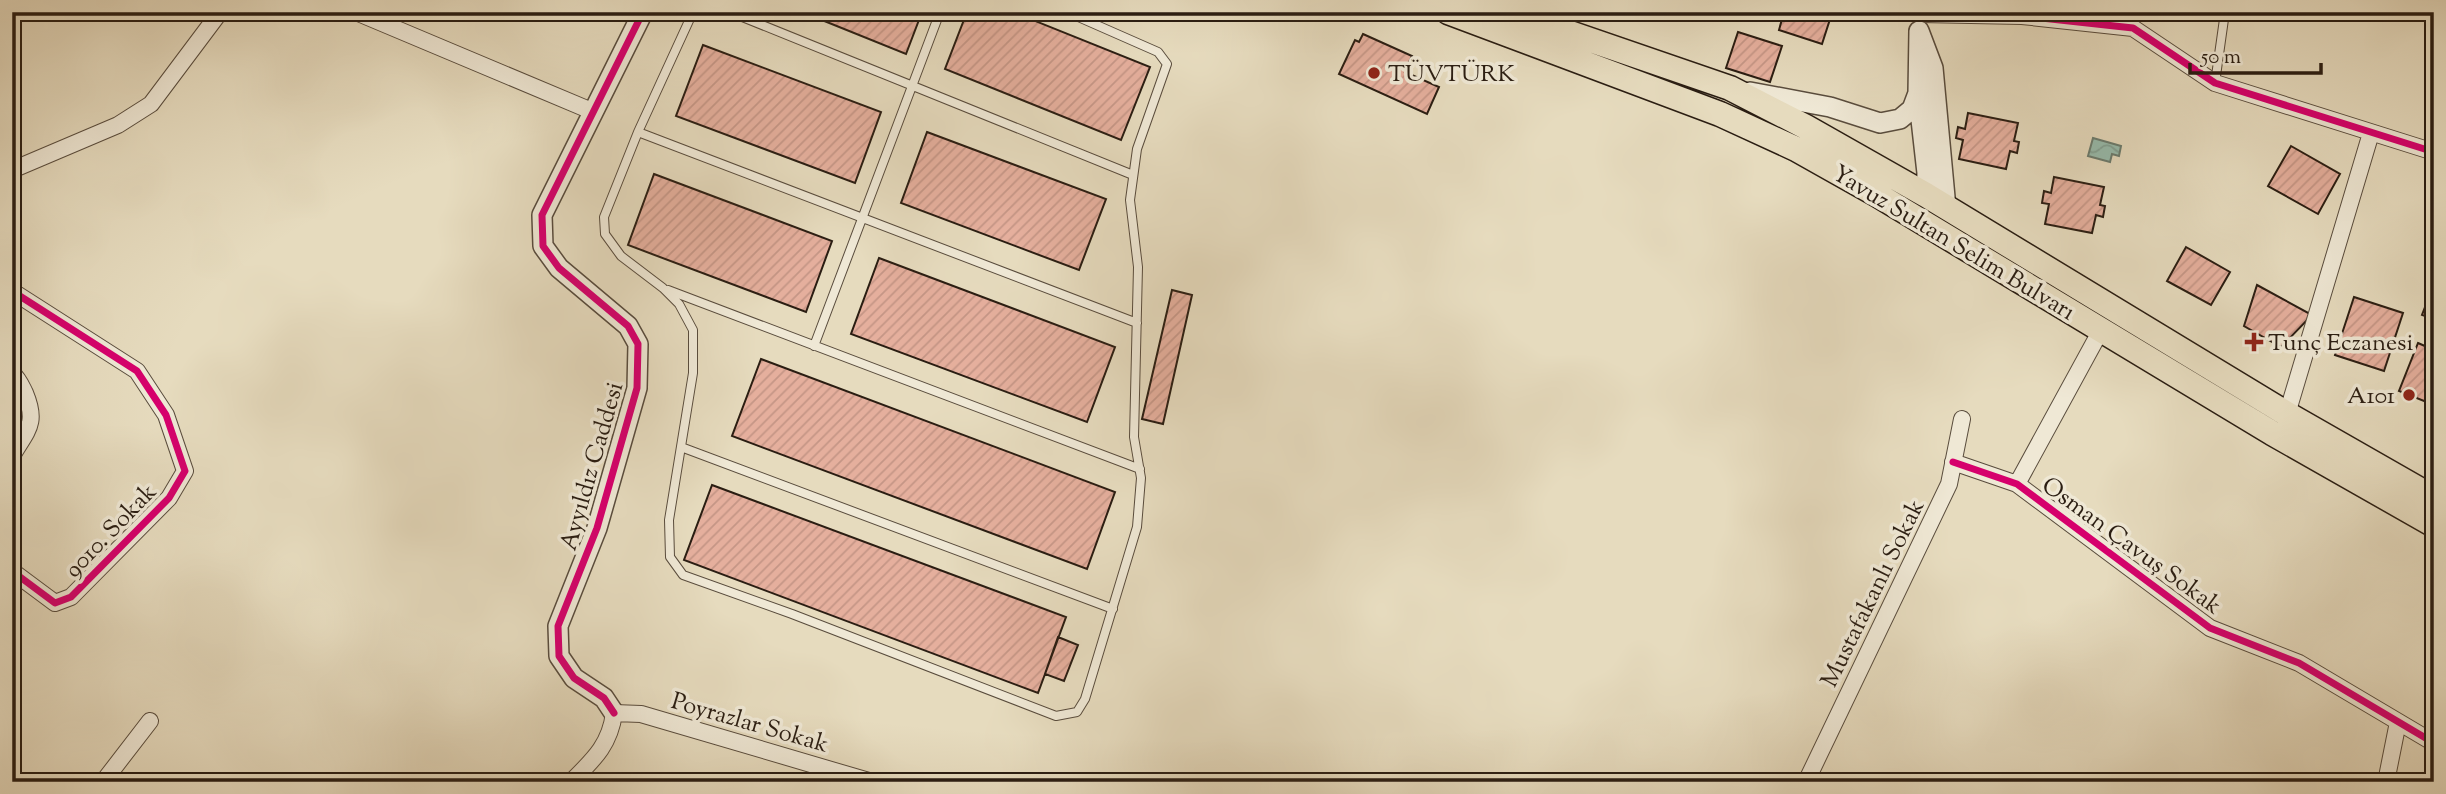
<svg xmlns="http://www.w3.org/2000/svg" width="2446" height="794" font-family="'Sorts Mill Goudy',serif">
	<defs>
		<pattern id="water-waves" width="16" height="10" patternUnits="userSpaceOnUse" patternTransform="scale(1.75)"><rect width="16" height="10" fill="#97bcad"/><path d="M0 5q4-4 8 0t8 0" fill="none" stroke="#82a194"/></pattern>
		<pattern id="building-hatch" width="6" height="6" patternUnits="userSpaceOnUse" patternTransform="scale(1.75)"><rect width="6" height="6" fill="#e5af9d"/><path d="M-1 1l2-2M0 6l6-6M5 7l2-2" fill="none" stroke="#c59686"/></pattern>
	</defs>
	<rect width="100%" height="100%" fill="#e6dbbe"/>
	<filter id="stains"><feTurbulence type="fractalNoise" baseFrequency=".00286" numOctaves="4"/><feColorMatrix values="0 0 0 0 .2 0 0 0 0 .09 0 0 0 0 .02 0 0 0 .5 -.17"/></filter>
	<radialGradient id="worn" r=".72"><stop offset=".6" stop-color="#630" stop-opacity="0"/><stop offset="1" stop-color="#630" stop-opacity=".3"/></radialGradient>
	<path fill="url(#water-waves)" stroke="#6b7c6f" stroke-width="2" d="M2093,138l28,8 -2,10 -7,-2 -2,8 -22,-6z"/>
	<path fill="url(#building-hatch)" stroke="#2a1d12" stroke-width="2" d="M802,12h120l-16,42z
		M967,12h46l137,55 -29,73 -176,-71z
		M1784,12h36l11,4 -9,28 -43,-14z
		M1738,32l44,14 -12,36 -44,-14z
		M1363,34l49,22 -7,16 34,15 -12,27 -88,-40 16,-34 4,2z
		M703,45l178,67 -26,71 -179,-67z
		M1968,113l50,10 -4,18 5,1 -2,11 -7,-2 -4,18 -47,-10 4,-19 -7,-2 2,-11 7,2z
		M927,132l179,67 -27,71 -178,-67z
		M2291,146l49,28 -22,40 -50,-28z
		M654,174l178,67 -26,71 -178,-67z
		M2054,177l50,10 -4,18 5,1 -2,11 -7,-2 -4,18 -47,-9 4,-20 -7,-1 2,-12 7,2z
		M2186,247l44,25 -19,33 -44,-24z
		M879,258l236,89 -28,75 -236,-88z
		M2434,284v35l-12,-4z
		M2257,285l55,30 -31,32 -37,-21z
		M1172,290l20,5 -29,129 -21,-5z
		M2354,297l49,16 -19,58 -49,-16z
		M2418,343l16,7v55l-35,-14z
		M761,359l354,133 -28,77 -355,-133z
		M712,485l354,132 -28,76 -354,-133z
		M1058,637l20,8 -14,36 -19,-7z"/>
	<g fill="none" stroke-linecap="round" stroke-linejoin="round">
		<g stroke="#594c3d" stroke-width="10">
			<path id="service" d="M693,12l-55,120 -34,85 1,17 16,22 42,32 16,16 14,26v43l-24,147 1,37 13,18 109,39 264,102 21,-4 8,-13 52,-172 4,-49 -7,-41 4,-170 -8,-67 7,-51 30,-85 -9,-12 -91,-40
				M730,12l403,163
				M2215,83l10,-71
				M638,132l499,191
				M668,290l472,179
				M814,346l126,-334
				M681,447l432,162"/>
		</g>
		<g stroke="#594c3d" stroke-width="18">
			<path id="minor" d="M356,12l238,100
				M1920,14l102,2 111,12 82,55 219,69
				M12,170l106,-45 33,-21 69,-92
				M12,291l125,80 29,44 19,56 -16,27 -98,99 -16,6 -43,-32
				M12,373c7,6 9,12 13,20 13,31 2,37 -13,63
				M2287,414l84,-281
				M1953,462l64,22 193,144 89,35 135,80
				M2017,484l84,-154
				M103,782l47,-61
				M571,782c22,-22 39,-37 43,-69l27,1 231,68
				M1806,782l143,-298 13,-65
				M2386,782l12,-60"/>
		</g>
		<g stroke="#594c3d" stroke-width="22">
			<path id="tertiary" d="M1750,92l80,15 50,16 20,-4 12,-10 6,-16
				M1926,195l1,-22 -9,-80 1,-62 14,37 13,140
				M614,713l-10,-15 -30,-20 -15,-22 -1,-30 39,-98 40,-140 1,-44 -10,-18 -69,-58 -16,-22 -1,-31 101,-203"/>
		</g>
		<g stroke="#2a1d12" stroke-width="27">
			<path id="primary" d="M1448,12l272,102 76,35 80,45 396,239 162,92
				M1509,12l221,76 76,39 120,68 361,219 147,84"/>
		</g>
		<use href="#service" stroke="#efe8d5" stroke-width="8"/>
		<use href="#minor" stroke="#efe8d5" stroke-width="16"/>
		<use href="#tertiary" stroke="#efe8d5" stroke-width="19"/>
		<use href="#primary" stroke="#e6dbbe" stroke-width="24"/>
		<g stroke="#efe8d5" stroke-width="11">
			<path id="cycleway" d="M1920,14l102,2 111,12 82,55 219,69
				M12,291l125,80 29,44 19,56 -16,27 -98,99 -16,6 -43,-32
				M1953,462l64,22 193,144 89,35 135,80
				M614,713l-10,-15 -30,-20 -15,-22 -1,-30 39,-98 40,-140 1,-44 -10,-18 -69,-58 -16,-22 -1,-31 101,-203"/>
		</g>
		<use href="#cycleway" stroke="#d6006c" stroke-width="7"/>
	</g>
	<g fill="#8f2418" stroke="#efe8d5" stroke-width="2.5">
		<circle cx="1374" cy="73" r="7"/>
		<path d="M2250.5 331.5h7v7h7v7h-7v7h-7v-7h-7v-7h7z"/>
		<circle cx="2409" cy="395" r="7"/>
	</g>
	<g text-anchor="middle" stroke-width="7" stroke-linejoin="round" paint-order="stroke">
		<g font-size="24" fill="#2a1d12" stroke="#efe8d5" text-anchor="start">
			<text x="1388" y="81">TÜVTÜRK</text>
			<text x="2268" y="350">Tunç Eczanesi</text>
			<text x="2395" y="403" text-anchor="end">A101</text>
		</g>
		<g font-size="24" fill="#2a1d12" stroke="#efe8d5">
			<text transform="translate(1954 242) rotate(31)" y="8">Yavuz Sultan Selim Bulvarı</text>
			<text transform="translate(591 466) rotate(-74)" y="8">Ayyıldız Caddesi</text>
			<text transform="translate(110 530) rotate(-46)" y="8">9010. Sokak</text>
			<text transform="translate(2132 545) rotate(36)" y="8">Osman Çavuş Sokak</text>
			<text transform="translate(1872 593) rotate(-64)" y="8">Mustafakanlı Sokak</text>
			<text transform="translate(750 722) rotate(16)" y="8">Poyrazlar Sokak</text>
		</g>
	</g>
	<rect width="2446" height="794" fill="none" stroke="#e6dbbe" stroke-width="42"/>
	<rect x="14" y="14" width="2418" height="766" fill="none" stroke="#2a1d12" stroke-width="3.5"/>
	<rect x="21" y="21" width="2404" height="752" fill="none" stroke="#2a1d12" stroke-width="2"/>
	<path d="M2190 63v10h131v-10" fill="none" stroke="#2a1d12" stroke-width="3.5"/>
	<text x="2201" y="63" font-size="21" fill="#2a1d12" stroke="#efe8d5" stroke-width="5" paint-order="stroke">50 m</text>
	<rect width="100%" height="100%" filter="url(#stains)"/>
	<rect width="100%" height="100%" fill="url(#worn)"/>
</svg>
